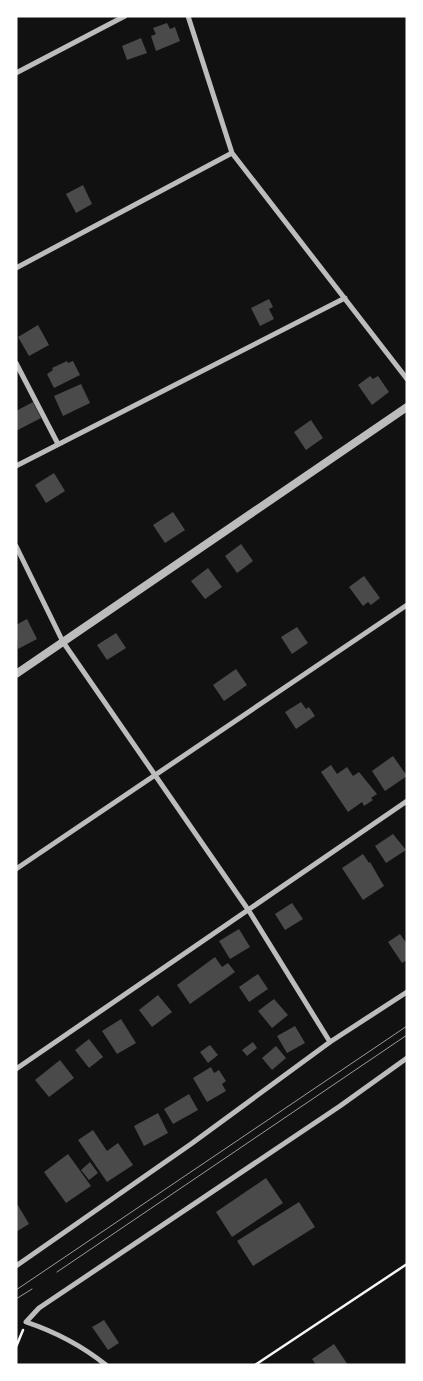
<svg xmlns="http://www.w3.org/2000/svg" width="423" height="1381" font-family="'DM Sans',sans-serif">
	<rect width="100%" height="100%" fill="#111"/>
	<path fill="#4a4a4a" d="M167,23l3,6 5,-2 5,14 -24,10 -5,-15 5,-2 -3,-6z
		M141,38l6,15 -20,7 -5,-14z
		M83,185l9,19 -16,9 -10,-19z
		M269,299l4,8 -4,2 5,10 -14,7 -9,-18z
		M38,325l11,20 -20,11 -11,-19z
		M67,361l1,2 5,-2 7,14 -26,13 -7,-14 6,-4 -1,-2z
		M370,376l3,3 5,-3 11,16 -17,13 -14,-20z
		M81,384l9,19 -27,13 -9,-20z
		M33,402l8,16 -25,13v-20z
		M311,420l12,18 -17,12 -12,-18z
		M54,473l11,18 -19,12 -11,-18z
		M173,512l12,18 -20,13 -12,-18z
		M241,544l12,17 -16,12 -12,-17z
		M208,568l14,19 -17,12 -14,-18z
		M364,576l16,22 -9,7 -3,-3 -5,4 -14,-19z
		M27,619l10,20 -19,10 -2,-24z
		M297,627l11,16 -16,11 -11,-17z
		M116,633l10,15 -19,12 -10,-15z
		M236,669l11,16 -23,16 -11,-16z
		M301,702l5,7 3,-2 6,9 -19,13 -11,-17z
		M393,756l14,20 -22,15 -13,-20z
		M331,765l6,9 10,-7 6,9 6,-4 18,22 -6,4 2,2 -9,6 -2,-4 -14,10 -27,-40z
		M393,834l13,16 -20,13 -11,-17z
		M363,854l6,9 1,-1 14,24 -21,14 -21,-32z
		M292,903l11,16 -18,11 -10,-16z
		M239,929l11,18 -20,12 -11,-18z
		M400,934l7,10v16l-5,3 -14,-21z
		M215,957l7,10 6,-4 7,9 -45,32 -13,-19z
		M258,974l10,15 -19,13 -10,-15z
		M158,995l14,17 -20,15 -13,-17z
		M274,999l14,16 -16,13 -14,-17z
		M121,1019l15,24 -19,11 -15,-23z
		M295,1026l10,17 -18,10 -10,-17z
		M89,1039l14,18 -14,11 -14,-18z
		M253,1042l4,6 -10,8 -5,-6z
		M210,1045l8,10 -10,8 -8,-11z
		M276,1046l10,12 -14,12 -10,-12z
		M60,1060l14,18 -25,19 -14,-17z
		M211,1067l3,6 5,-3 7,11 -4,3 4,7 -19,11 -14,-24z
		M189,1094l9,16 -25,14 -9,-15z
		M158,1113l10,20 -24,13 -10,-20z
		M93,1130l14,21 11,-8 15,22 -26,17 -29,-42z
		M68,1154l23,32 -25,17 -22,-31z
		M90,1162l8,11 -9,7 -8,-10z
		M266,1178l17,25 -51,34 -16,-25z
		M16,1202l13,22 -13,8z
		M299,1202l16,25 -62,39 -16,-25z
		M104,1320l15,23 -11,7 -16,-23z
		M334,1344l14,21h-32l-4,-6z"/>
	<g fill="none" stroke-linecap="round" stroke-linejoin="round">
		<path stroke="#f5f5f5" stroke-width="2.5" d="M16,1347l7,-17
			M255,1365l152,-101"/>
		<path stroke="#bcbcbc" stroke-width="5" d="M188,16l44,137 175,226
			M16,73l109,-57
			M16,268l216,-115
			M16,363l42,81
			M16,466l329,-168
			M16,546l47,96 186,269 81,131
			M16,869l391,-264
			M16,1069l391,-268
			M16,1266l175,-122 139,-102 77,-50
			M106,1365c-25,-20 -50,-33 -80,-43l13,-14 301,-202 67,-48"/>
		<path stroke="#bcbcbc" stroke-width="8" d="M16,674l391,-267"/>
		<path stroke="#9a9a9a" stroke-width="1" d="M57,1272l350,-237
			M16,1290l391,-264
			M16,1299l16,-10"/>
	</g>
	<rect width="423" height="1381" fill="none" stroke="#ffffff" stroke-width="35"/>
</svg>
